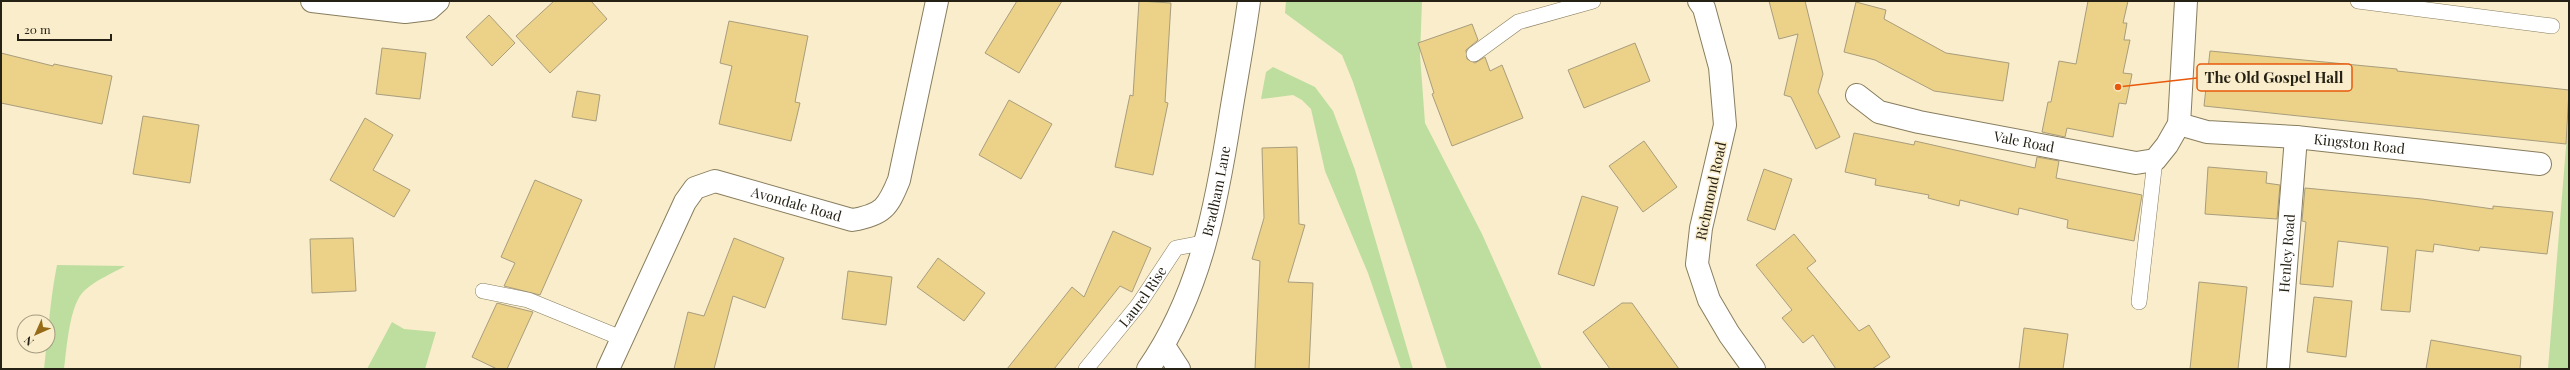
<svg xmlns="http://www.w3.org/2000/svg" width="2570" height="370" font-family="'Playfair Display',serif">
	<rect width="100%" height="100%" fill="#f9edcb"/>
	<path fill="#bdde9e" d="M1286,1h136l-2,54 5,68 57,111 60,135h-95l-94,-287 -11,-27 -57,-42z
		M1273,67l42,20 18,24 22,59 58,199h-12l-33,-96 -43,-102 -14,-62 -9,-9 -9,-5 -32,4 5,-27z
		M2569,110v259h-21z
		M57,265l68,1c-12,7 -29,14 -40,24 -16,14 -18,58 -21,79h-20c4,-34 6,-69 13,-104z
		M392,322l12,7 32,3 -11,37h-58z"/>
	<path fill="#ecd288" stroke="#a89d7d" d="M554,1h37l16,18 -57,54 -34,-37z
		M1017,1h45l-43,72 -34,-20z
		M1139,1l32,2 -6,99 3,1 -15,72 -38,-8 15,-72 3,1z
		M1769,1h36l18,73 -5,18 22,45 -24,12 -25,-52 -7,-2 14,-61 -19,5z
		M2088,1h40l-5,22h4l-3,17h6l-7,33 9,1 -6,30 -7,-1 -6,34 -46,-9 -2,9 -23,-5 6,-30h3l8,-41 17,3z
		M1856,2l30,8 -2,9 62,34 63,10 -6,38 -69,-10 -59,-31 -31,-8z
		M489,15l26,28 -23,23 -26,-29z
		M729,21l79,15 -13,66 5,1 -9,38 -72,-17 13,-58 -12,-3z
		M1472,24l6,16 -12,10 1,9 8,4 10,-6 5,14 12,-6 21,53 -71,28 -20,-52 2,-1 -16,-50z
		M1635,43l15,38 -66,27 -16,-38z
		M382,48l44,5 -6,46 -44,-5z
		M2210,51l187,18v2l172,19 -3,54 -362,-38z
		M1,53l52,13 1,-2 58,12 -10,48 -101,-21z
		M577,91l23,4 -4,26 -24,-4z
		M1009,100l43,24 -31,55 -42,-24z
		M143,116l56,9 -9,58 -57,-9z
		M365,118l28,17 -20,35 37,20 -16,27 -64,-37z
		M1854,133l60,12 1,-4 120,27 2,-11 22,4 -3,17 86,17 -8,46 -67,-13 1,-8 -49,-12 -1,7 -58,-15 -1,6 -31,-8 1,-3 -54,-10 1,-6 -31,-7z
		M1644,141l33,46 -34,25 -34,-46z
		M1297,147l2,77 6,1 -17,57 25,1 -4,86h-54l5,-108 -8,-2 12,-41 -2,-70z
		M2208,167l59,5 -1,11 14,2 -3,34 -72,-5z
		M1764,169l28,10 -17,51 -28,-10z
		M535,180l47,20 -42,95 -36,-9 11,-23 -14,-6z
		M2305,188l117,11 71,10v-3l60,6 -6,42 -67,-7 -1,4 -45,-7 -1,8 -17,-2 -6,62 -29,-2 7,-63 -50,-6 -5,46 -33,-3 6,-62 -4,-1z
		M1582,196l36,11 -24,79 -36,-12z
		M1113,231l38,17 -19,44 -12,-6 -66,83h-47l65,-82 12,10z
		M1794,234l22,27 -9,7 52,63 10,-6 21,32 -18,12h-36l-23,-34 -10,8 -21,-25 10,-8 -36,-45z
		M353,238l3,53 -44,2 -2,-54z
		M734,238l50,20 -19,50 -32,-12 -19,73h-40l14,-57 16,4z
		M938,258l47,35 -21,28 -47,-34z
		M848,271l44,6 -6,48 -44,-6z
		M2199,282l48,5 -9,82h-48z
		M2314,297l38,4 -6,56 -39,-5z
		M497,303l36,9 -26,57h-10l-25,-12z
		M1622,303h10l47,66h-69l-27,-37z
		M2024,328l44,6 -5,35h-44z
		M2431,340l90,16 -1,13h-94z"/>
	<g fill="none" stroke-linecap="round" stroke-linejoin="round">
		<g stroke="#887d5e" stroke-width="16">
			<g id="lane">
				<path d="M2358,1l194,25"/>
				<path d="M1474,54l44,-32 75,-21"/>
				<path d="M483,291l45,9 93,38"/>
				<path d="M2139,302l16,-142"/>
				<path id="s1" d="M1086,369l53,-65 37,-56 31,-6"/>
			</g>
		</g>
		<g stroke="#887d5e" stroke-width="24">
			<g id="street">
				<path d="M312,1l93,11 24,-3 9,-8"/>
				<path d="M1699,1l5,7 16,59 5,58 -24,103 -4,36 12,36 20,34 25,35"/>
				<path id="s2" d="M1857,95l22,17 40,10 217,41 19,-3 12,-15 12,-21 7,-123"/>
				<path id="s3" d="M2179,124l28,8 89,5 244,27"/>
				<path d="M1164,346l15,23"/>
				<path id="s4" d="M608,369l77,-167 10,-14 20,-7 137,39c31,-5 36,-13 47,-40l38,-179"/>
				<path id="s5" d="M2278,369l18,-232"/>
			</g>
		</g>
		<g stroke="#887d5e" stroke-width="24">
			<g id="secondary">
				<path id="s6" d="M1148,369c53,-76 69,-167 83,-257 6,-37 13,-74 18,-111"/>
			</g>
		</g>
		<use href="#lane" stroke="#fff" stroke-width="15"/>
		<use href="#street" stroke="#fff" stroke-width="22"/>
		<use href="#secondary" stroke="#fff" stroke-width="22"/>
	</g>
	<g text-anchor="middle" stroke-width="3" stroke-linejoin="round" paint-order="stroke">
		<g font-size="14" fill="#262115" stroke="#f9edcb">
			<text dy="5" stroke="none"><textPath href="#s2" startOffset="176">Vale Road</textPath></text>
			<text dy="5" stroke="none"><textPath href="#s3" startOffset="182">Kingston Road</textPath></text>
			<text dy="5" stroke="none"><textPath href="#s6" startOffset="192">Bradham Lane</textPath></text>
			<text transform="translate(1711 191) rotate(-78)" y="5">Richmond Road</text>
			<text dy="5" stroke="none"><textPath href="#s4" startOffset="307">Avondale Road</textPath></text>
			<text dy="5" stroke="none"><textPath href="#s5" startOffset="116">Henley Road</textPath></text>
			<text dy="5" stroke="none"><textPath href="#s1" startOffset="92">Laurel Rise</textPath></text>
		</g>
	</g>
	<path fill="none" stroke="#e8590c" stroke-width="1.5" d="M2118 87L2197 78"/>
	<circle fill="#e8590c" stroke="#f9edcb" stroke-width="1.5" cx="2118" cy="87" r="4"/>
	<rect fill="#f9edcb" stroke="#e8590c" stroke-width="1.5" x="2197" y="64" width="155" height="27" rx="4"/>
	<g font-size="15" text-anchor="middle" font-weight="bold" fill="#262115">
		<text x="2274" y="83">The Old Gospel Hall</text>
	</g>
	<rect width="2570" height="370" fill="none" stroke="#262115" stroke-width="4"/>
	<g transform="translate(36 334) rotate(225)"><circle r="19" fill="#f9edcb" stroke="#a59b82"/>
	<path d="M0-3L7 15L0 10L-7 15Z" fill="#976a18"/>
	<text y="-6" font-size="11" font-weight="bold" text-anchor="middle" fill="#262115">N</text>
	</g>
	<path d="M18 34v6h93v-6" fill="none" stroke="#262115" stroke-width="2"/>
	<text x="24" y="34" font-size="12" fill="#262115" stroke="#f9edcb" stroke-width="3" paint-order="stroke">20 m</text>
</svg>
